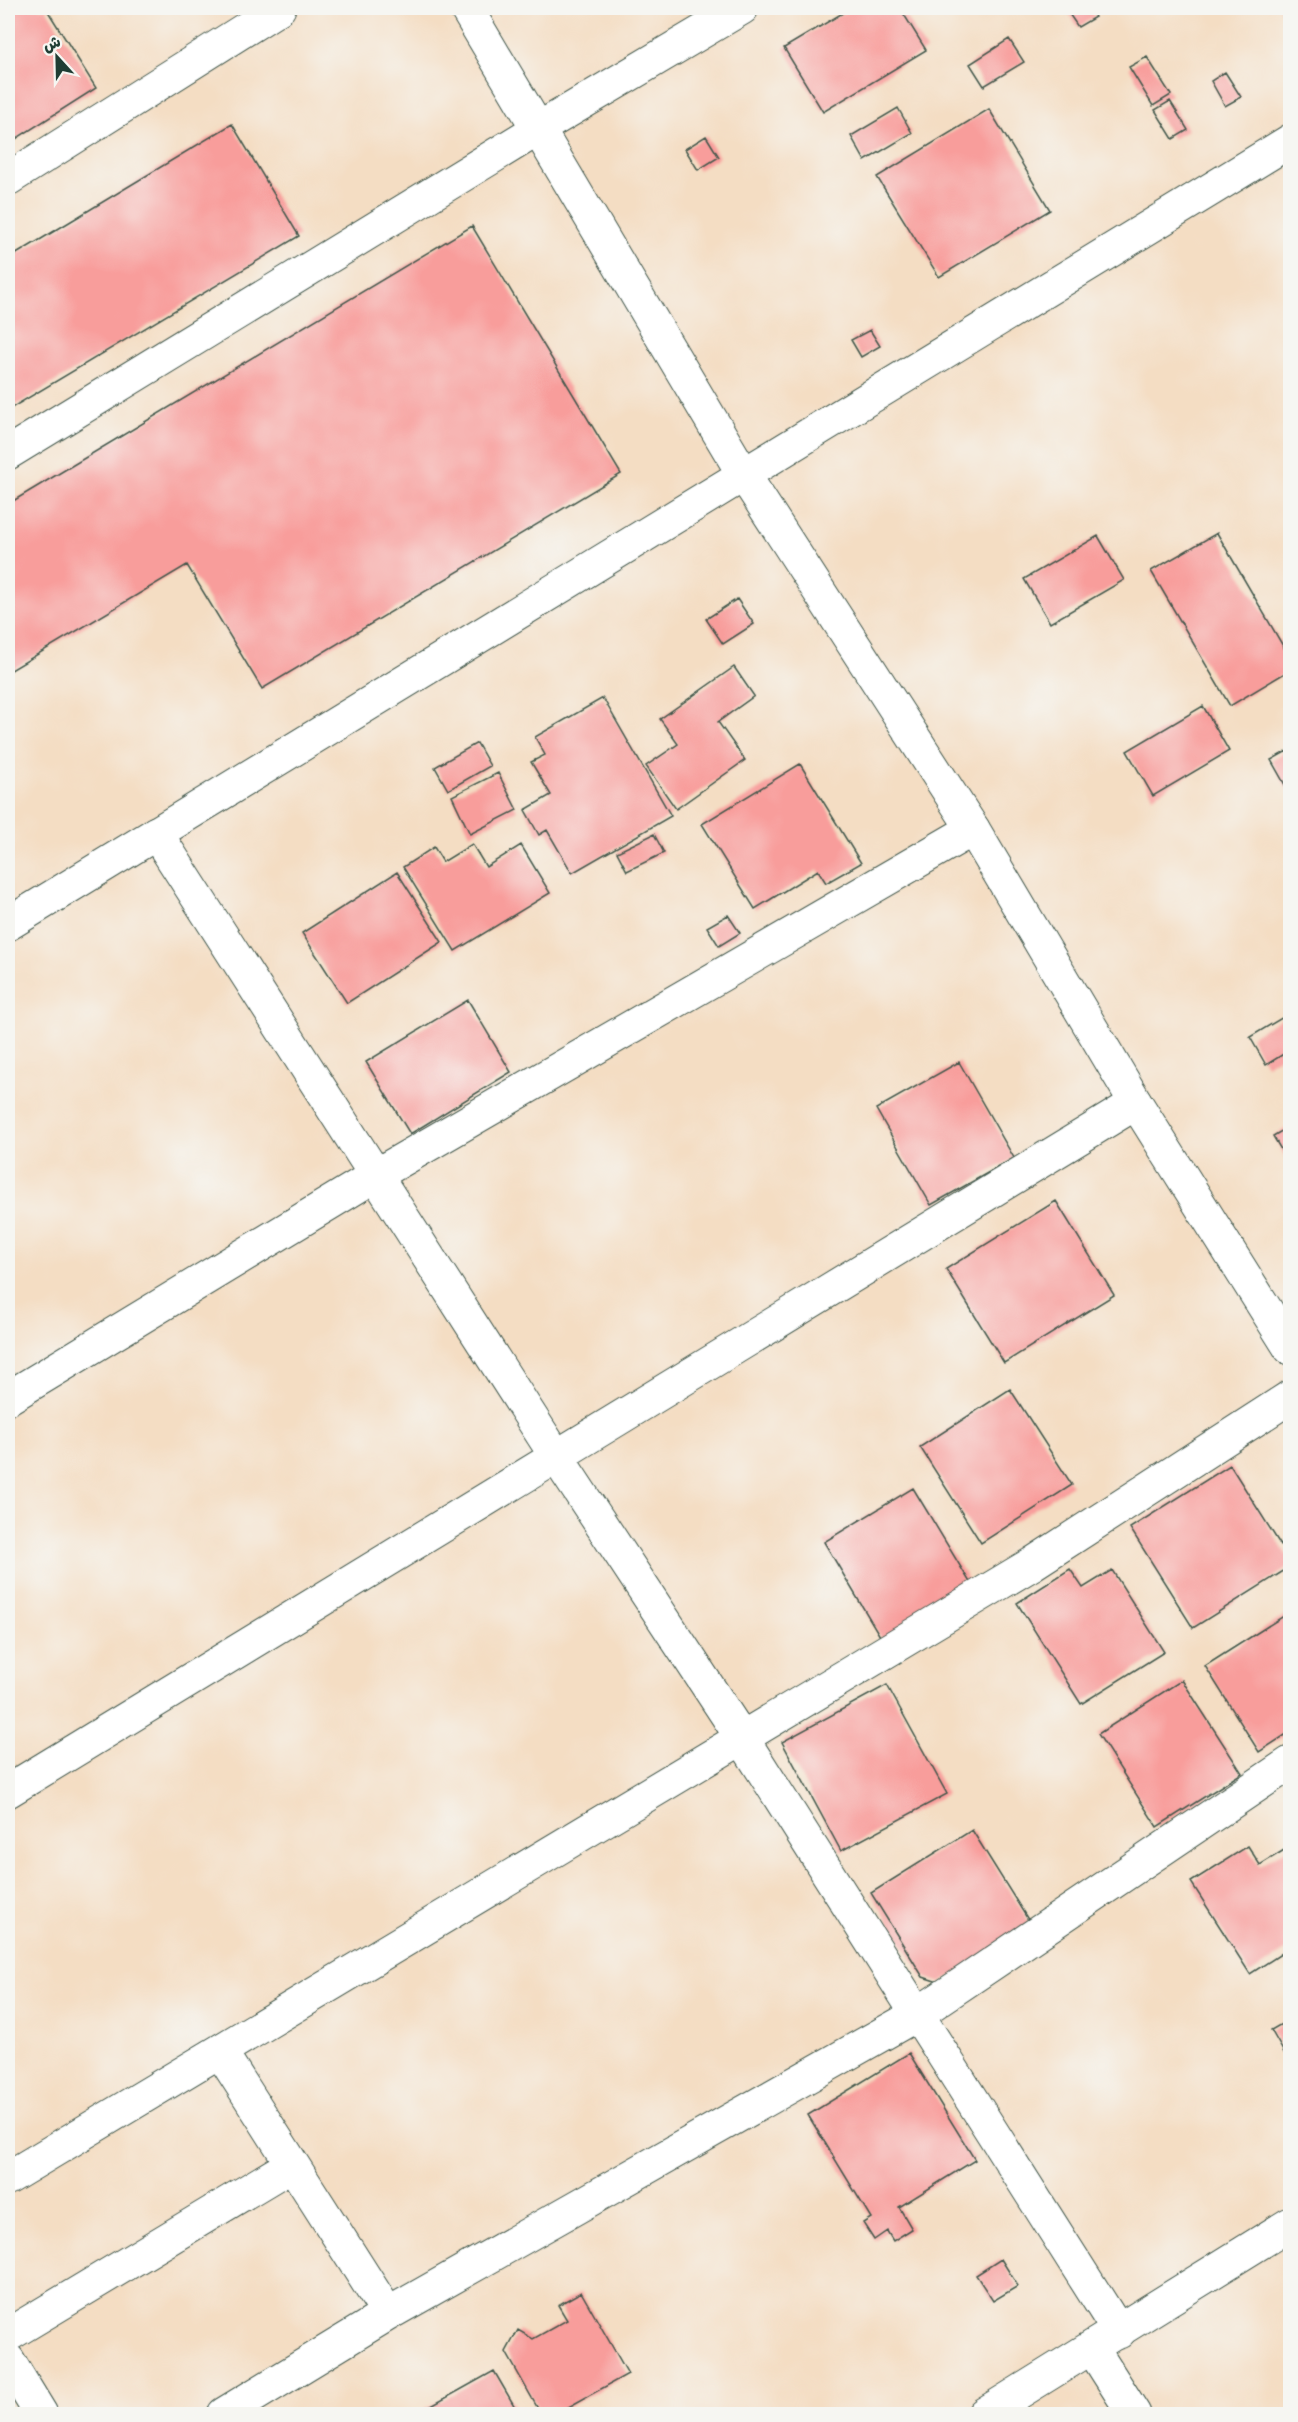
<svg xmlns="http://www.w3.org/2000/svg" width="1298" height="2422" font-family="Mali,'Playpen Sans Arabic',sans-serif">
	<rect width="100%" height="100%" fill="#f6f6f2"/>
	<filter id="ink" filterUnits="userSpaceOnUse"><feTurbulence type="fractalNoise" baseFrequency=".0167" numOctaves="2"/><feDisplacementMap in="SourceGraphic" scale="12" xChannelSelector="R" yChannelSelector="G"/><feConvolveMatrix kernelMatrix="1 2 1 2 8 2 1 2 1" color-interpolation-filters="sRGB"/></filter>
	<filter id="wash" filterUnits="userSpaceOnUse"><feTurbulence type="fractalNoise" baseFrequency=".008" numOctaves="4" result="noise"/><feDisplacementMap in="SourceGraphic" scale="24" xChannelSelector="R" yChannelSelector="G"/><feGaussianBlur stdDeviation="1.35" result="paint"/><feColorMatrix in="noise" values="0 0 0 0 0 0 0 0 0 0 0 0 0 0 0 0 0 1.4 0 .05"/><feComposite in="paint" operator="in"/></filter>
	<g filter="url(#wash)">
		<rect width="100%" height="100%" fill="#f4ddc3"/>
		<g id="blocks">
			<path fill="#f89d9b" d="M8,8h38l50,80 -88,56z
				M851,8h49l26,42 -103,62 -39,-64z
				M1065,8h24l6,9 -17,10z
				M1279,8h11v19z
				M1009,39l15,23 -40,24 -14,-22z
				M1147,57l24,38 -18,11 -24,-39z
				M1225,72l16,25 -16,9 -14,-25z
				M1170,101l18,29 -15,9 -18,-29z
				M898,108l14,25 -47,28 -14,-25z
				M989,109l61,101 -111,67 -62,-100z
				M232,124l67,112 -291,174v-151z
				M706,136l13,21 -21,13 -13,-21z
				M472,226l149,248 -359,215 -75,-124 -179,107v-168z
				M870,330l10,16 -19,11 -10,-17z
				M1217,533l73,125v12l-60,36 -79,-135z
				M1098,536l26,44 -74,43 -26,-44z
				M737,599l17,25 -31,20 -17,-25z
				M734,667l20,29 -36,26 27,38 -69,49 -30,-43 32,-22 -18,-25z
				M603,698l68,118 -99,57 -25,-43 -8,5 -14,-25 26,-15 -20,-33 14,-7 -10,-18z
				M1203,706l26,45 -76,45 -26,-45z
				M477,743l13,23 -42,24 -13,-23z
				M1287,751l3,7v30l-2,2 -17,-30z
				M800,764l61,99 -35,20 -8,-13 -63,39 -53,-85z
				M498,773l19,37 -47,24 -18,-38z
				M654,834l10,19 -37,18 -10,-19z
				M472,844l14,23 35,-22 29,48 -95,58 -52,-84 31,-20 9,15z
				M397,872l45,70 -95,61 -45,-70z
				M728,915l12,18 -21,13 -12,-19z
				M468,1000l43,72 -101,62 -44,-72z
				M1290,1013v37l-24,15 -16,-28z
				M959,1062l55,96 -83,47 -55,-96z
				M1290,1126v39l-17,-29z
				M1056,1201l58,94 -110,68 -58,-94z
				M1010,1389l62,96 -91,58 -61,-96z
				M1230,1465l60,95v7l-97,61 -63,-100z
				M913,1488l61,101 -90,54 -60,-101z
				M1070,1569l13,19 29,-18 52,82 -83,52 -64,-101z
				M1290,1612v120l-31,20 -54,-86z
				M1182,1680l60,93 -85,54 -59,-93z
				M887,1685l60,109 -106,57 -59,-109z
				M972,1830l60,96 -91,57 -18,-6 -52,-84z
				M1248,1846l12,19 29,-18 1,3v98l-40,26 -59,-92z
				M1290,2019v44l-19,-33z
				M909,2053l66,107 -76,47 13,22 -19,12 -6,-10 -13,9 -11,-17 8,-5 -63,-103z
				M1001,2259l17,27 -25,15 -17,-26z
				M581,2292l47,82 -72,40h-15l-35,-62 12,-22 15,9 34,-19 -9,-15z
				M494,2371l25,43h-102z"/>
		</g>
	</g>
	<g filter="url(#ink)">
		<use href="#blocks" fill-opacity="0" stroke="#3f5549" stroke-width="1.5"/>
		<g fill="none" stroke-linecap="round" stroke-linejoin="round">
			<g stroke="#3f5549" stroke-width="35">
				<path id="minor" d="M8,453l530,-324 204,-121
					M156,833l400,623 186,282 377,594
					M8,1398l368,-223 597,-346
					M8,1791l1128,-688
					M220,2051l168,263
					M8,2178l1024,-614 258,-167
					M8,2335l283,-170
					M1092,2348l42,66
					M8,2360l33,54
					M224,2414l164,-100 528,-299 374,-252"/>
			</g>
			<g stroke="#3f5549" stroke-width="35">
				<path id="tertiary" d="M466,8l278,467 229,354 163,274 154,245
					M8,179l271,-171
					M8,924l1282,-783
					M984,2414l306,-190"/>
			</g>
			<use href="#minor" stroke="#fff" stroke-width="33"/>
			<use href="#tertiary" stroke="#fff" stroke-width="33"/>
		</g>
	</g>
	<rect width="1298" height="2422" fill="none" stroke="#f6f6f2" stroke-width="30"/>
	<g transform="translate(57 57) rotate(338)" stroke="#f6f6f2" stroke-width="4.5" paint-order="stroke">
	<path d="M0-4.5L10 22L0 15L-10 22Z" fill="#1f3d34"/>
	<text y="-9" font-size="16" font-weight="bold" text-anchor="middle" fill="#1f3d34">ش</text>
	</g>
</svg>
